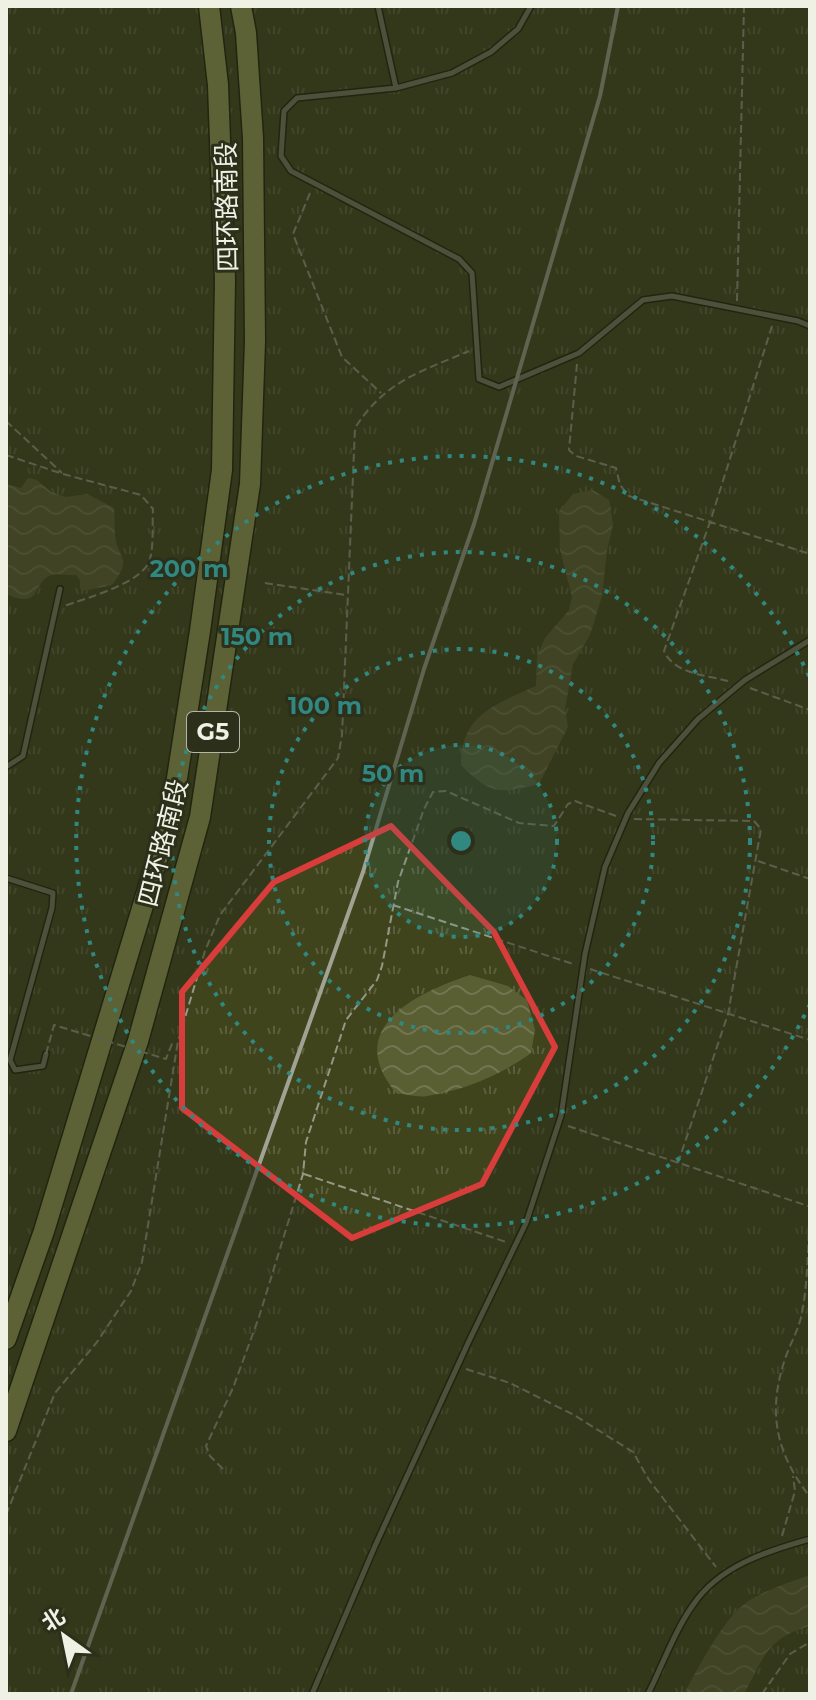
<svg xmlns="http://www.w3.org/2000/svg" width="816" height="1700" font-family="Montserrat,'Noto Sans SC',sans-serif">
	<defs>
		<pattern id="park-tufts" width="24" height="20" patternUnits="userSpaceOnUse" patternTransform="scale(2)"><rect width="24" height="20" fill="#3f441c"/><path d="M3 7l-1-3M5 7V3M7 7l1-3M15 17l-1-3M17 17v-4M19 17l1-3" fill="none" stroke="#5b5f3d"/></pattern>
		<pattern id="water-waves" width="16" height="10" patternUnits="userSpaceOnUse" patternTransform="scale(2)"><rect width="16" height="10" fill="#595e33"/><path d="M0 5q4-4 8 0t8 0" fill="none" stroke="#717650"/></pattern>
	</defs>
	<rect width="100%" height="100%" fill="#2c2f1a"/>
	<path fill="url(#park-tufts)" d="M6,6h804v1688h-804z"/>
	<path fill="url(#water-waves)" d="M28,478l9,2 14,12 15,5 21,-3 27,14c1,10 0,18 1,27 2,24 19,21 -3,50l-29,6 -3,-3v-8l-4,-5c-8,1 -20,-3 -27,1 -17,8 -7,34 -43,18v-110l15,4z
		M593,490l16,10 4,25 -6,25 -5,46 -12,39 -17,29 -8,45 3,18 -29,57c-40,10 -48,11 -78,-19 0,-51 34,-60 75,-79l1,-30 8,-18 24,-28 3,-13 -12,-47 -1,-39 14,-17z
		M470,975l38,11 19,14 8,30 -4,23c-30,22 -67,37 -104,43 -9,2 -21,-2 -31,-3 -54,-65 20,-100 74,-118z
		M810,1575v51c-43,12 -46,31 -66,68h-60c15,-27 38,-74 63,-92 19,-13 42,-19 63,-27z"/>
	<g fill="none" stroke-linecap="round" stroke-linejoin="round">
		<g stroke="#151704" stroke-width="8">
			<path id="service" d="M378,6l18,82
				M531,6l-13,23 -27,23 -39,21 -56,15 -99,10 -13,13 -3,45 10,15 168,88 13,14 7,106 20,8 80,-34 64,-53 29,-4 126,25 12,5
				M6,767l17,-11 37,-167
				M6,878l47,15 -1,15 -42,152 5,10 28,-4 3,-12
				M312,1694l63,-148 94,-205 57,-118 35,-107 24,-162 20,-87 23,-54 31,-50 39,-44 47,-39 65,-40
				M648,1694c14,-28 27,-64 45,-89 26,-39 74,-54 117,-66"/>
		</g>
		<g stroke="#151704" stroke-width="23">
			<path id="motorway" d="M6,1339l38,-108 128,-421 28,-179 22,-161 3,-190 -7,-195 -9,-79
				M6,1431l132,-390 62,-224 50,-333 5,-143 -2,-203 -7,-105 -5,-27"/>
		</g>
		<path stroke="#959887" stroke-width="2" stroke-dasharray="8 4" stroke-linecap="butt" d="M310,193l-17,41 49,123 39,36
			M737,301l7,-295
			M577,364l-8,86 7,6 40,12 4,17 9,11 181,58
			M6,421l56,52
			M6,455l57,19 78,21 12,14c-1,15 1,35 -3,50 -6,24 -64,39 -86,47
			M151,560l30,8
			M265,583l81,12
			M728,681c-22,-6 -54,-7 -64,-30l46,-129 62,-196
			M750,688l60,22
			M634,819l120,2 7,8 -33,185 -50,149
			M758,861l52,18
			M393,905l180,59
			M590,969l220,71
			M169,1051l3,-7 6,1
			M568,1126l240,80
			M304,1174l202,68
			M810,1197c-2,38 -1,78 -8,116 -3,16 -12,31 -17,46 -18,54 -9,94 25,138
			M466,1369l44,14 64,32 59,37 16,28 67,87
			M223,1469l-13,-13 -4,-10 27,-58 26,-71 44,-143 3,-32 40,-122 31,-40 5,-14 16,-84 26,-73 9,-17 13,-1 73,32 35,3 14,-22 7,-3 41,15
			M6,1515l49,-122 42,-51 34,-51 11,-29 36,-221 27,-90 15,-36 118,-157 4,-23 13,-307c30,-47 65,-56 114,-77
			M782,1536l13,-45 -2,-15
			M762,1694l28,-40 20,-12"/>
		<use href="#service" stroke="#757962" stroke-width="5"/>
		<use href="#motorway" stroke="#97a057" stroke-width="20"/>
		<path stroke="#a0a393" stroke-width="4" d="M71,1694l292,-822 61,-203 50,-145 126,-428 18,-90"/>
		<path stroke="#959887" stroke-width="2" stroke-dasharray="8 4" stroke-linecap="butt" d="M46,1054l8,-29 112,34 3,-8"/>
	</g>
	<path d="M0 0H816V1700H0ZM391,826l103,106 61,115 -73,137 -130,54 -170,-130v-116l92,-110z" fill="#2c2f1a" fill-opacity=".55" fill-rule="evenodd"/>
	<path fill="none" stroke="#d83c3b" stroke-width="6" stroke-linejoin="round" d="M391,826l103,106 61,115 -73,137 -130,54 -170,-130v-116l92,-110z"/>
	<circle cx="461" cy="841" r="96" fill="#308880" fill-opacity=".12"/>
	<g fill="none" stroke="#308880" stroke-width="4" stroke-dasharray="4 8">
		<circle cx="461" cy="841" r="96"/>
		<circle cx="461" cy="841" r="192"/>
		<circle cx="461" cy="841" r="289"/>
		<path d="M810 1004A385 385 0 1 1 810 678"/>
	</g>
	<g text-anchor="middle" stroke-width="6" stroke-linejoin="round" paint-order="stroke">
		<rect fill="#2c2f1a" stroke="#b4b7a7" stroke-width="2" x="187" y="712" width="52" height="40" rx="6"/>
		<g font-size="24" font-weight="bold" fill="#eef1e4">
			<text x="213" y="740">G5</text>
		</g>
		<g font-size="26" fill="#eef1e4" stroke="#2c2f1a">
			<text transform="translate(227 207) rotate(-91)" y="9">四环路南段</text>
			<text transform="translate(163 843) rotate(-76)" y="9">四环路南段</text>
		</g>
	</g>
	<circle cx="461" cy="841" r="12" fill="#308880" stroke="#2c2f1a" stroke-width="4"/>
	<g font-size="24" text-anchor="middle" font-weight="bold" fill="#308880" stroke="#2c2f1a" stroke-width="6" stroke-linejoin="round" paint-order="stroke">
		<text x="189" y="577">200 m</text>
		<text x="257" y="645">150 m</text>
		<text x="325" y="714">100 m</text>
		<text x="393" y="782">50 m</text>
	</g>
	<rect width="816" height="1700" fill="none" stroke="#eef1e4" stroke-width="16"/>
	<g transform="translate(64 1636) rotate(327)" stroke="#2c2f1a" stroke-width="6" paint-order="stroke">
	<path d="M0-6L14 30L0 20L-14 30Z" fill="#eef1e4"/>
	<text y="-12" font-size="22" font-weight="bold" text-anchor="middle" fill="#eef1e4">北</text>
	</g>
</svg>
